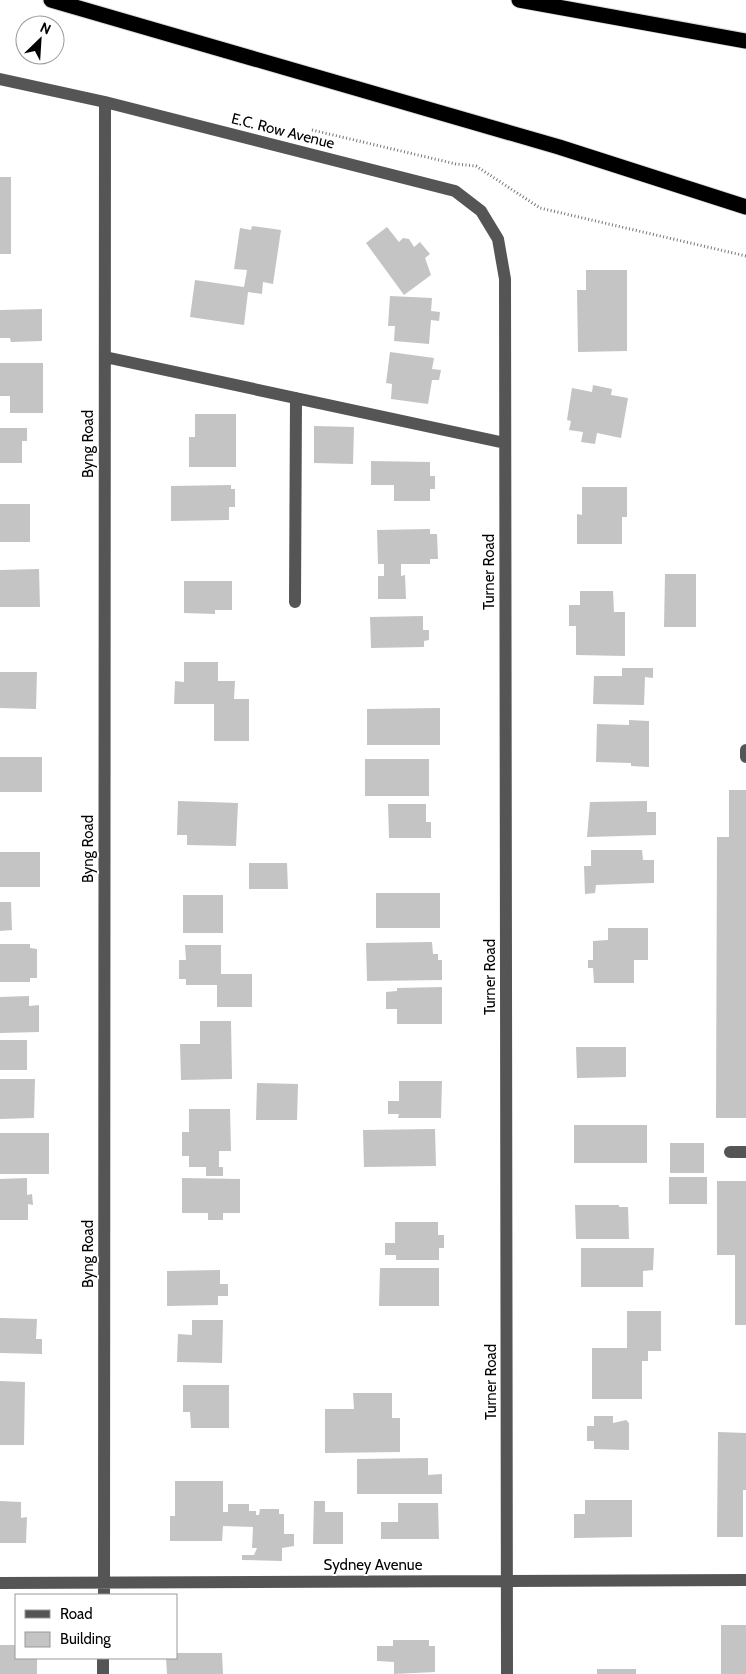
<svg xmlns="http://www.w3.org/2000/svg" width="746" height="1674" font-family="Cabin,sans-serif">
	<rect width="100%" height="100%" fill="#fff"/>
	<path fill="#c4c4c4" d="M0,177h11v77h-11z
		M252,226l29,4 -8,54 -10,-2 -1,12 -14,-2 -4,33 -54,-8 5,-37 49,7 3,-17 -13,-1 6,-41 11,2z
		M387,227l12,15 4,-4 6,1 5,8 6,-5 10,12 -5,4 6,17 -27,20 -38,-52z
		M586,270h41v81l-49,1 -1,-62h9z
		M390,296l42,2 -1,13 9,1 -1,9 -8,-1 -2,24 -35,-3 1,-15h-7z
		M42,309v32l-31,1 -1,-4h-10v-28z
		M390,352l44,6 -2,11 9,1 -2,10h-7l-4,24 -37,-5 1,-15 -6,-1z
		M0,363h43v50h-33v-17h-10z
		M593,385l19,4 -1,6 17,3 -7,40 -24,-5 -2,11 -14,-2 2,-10 -14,-2 2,-9 -4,-1 5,-32 20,4z
		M195,414h41v53h-47v-30h6z
		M314,426l40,1 -1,37 -39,-1z
		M0,428h27v13h-5v22h-22z
		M371,461l59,1v14h5v13h-5v12h-36v-16h-23z
		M231,485v4h4v18h-6v13l-58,1v-35z
		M582,487h45v30h-5v27h-45v-30l5,1z
		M0,504h30v38h-30z
		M430,529v5h7l1,25h-8v5h-29v12l4,-1 1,24h-28v-23h6v-12h-6l-1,-34z
		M39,569l1,38h-40v-37z
		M665,574h31v53h-32z
		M184,581h48v29h-17v4l-31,-1z
		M580,591h33l1,21h11v44l-49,-1v-29h-7v-21h11z
		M423,616v14h6v10l-5,1v6l-53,1 -1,-31z
		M184,662h34v19h17l-1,18h15v42h-35v-37h-40l1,-23 9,1z
		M622,668h31v10l-8,-1 -1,28 -51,-1 1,-28h28z
		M0,672h37l-1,37 -36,-1z
		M440,708v37h-73v-36z
		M629,720l20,1v46l-18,-1v-3l-35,-1 1,-38 32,1z
		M0,757h42v35h-42z
		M365,759h64v37h-64z
		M729,790h17v328h-30l1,-281h12z
		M178,801l60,2 -2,43 -49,-1v-10h-10z
		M647,801v11h9v23l-69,2 3,-35z
		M388,804h38v18h5v16h-42z
		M591,850h51l1,10h11v23l-58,2 -1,8 -10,1 -1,-28h7z
		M0,852h40v35h-40z
		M249,863h38l1,26h-39z
		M376,893h64v35h-64z
		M183,895h40v38h-40z
		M0,902h11l1,28 -12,1z
		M608,928h40v32h-14v23h-40l-1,-15h-5v-8h5v-19l15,-1z
		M432,942l1,12h5v6h4v20l-75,1 -1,-38z
		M0,944h30v4l7,1v29h-7v4h-30z
		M185,945h36v29h31v33h-35v-22h-31v-6h-7v-19h7z
		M442,987v37h-45v-15h-11v-17l11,-1v-3z
		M29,996v10l10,-1v27l-39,1v-36z
		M200,1021h31l1,58 -51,1 -1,-36h20z
		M0,1040h27v30h-27z
		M576,1047h50v30l-49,1z
		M0,1079h35l-1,39 -34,1z
		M399,1081h43l-1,37h-43l1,-4h-11v-13h11z
		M257,1083l41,1 -1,36h-41z
		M189,1109h41l1,42h-12v16h4v9h-17v-9h-17v-11h-7v-24h7z
		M574,1125h73v38h-73z
		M435,1129l1,37 -72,1 -1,-37z
		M0,1133h49v41h-49z
		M670,1143h34v30h-34z
		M669,1177h38v27h-38z
		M27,1178v17l5,-1 1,11 -5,-1v16h-28v-41z
		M182,1178l58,1v34h-17v7h-15v-7h-26z
		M717,1181h29v144h-11v-70h-18z
		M575,1205h44v2h9l1,32h-53z
		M395,1222h43v13h6v13h-5v12h-43v-5h-11v-12h10z
		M581,1248h73l-1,22 -10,1v16h-62z
		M380,1268h59v38h-60z
		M220,1270v14h8v12h-10v9l-51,1v-35z
		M627,1311h34v40h-13v10h-6v38h-50v-51h35z
		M0,1318l37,1 -1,20h6v15l-42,-1z
		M192,1320h31l-1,43 -45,-1 1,-28 14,1z
		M0,1381l25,1 -1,63h-24z
		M183,1385h46v43h-38l-1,-16h-7z
		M353,1393h39v25h8v34l-75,1v-44h29z
		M594,1416h19v7l13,-3 3,3v27l-35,-1v-8h-7v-15h7z
		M718,1432l28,1v57h-3v47h-26z
		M428,1458v17l14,-1v20h-85v-35z
		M175,1481h48v31h5v-8h21v7h7v4h3l1,-6h19v5h5v20h10v12l-12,2v13l-40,-1v-5h12l3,-7h-5l1,-21 -30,-1 -1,15h-52v-25h5z
		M585,1500h47v37l-58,1v-24h11z
		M0,1501l21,1v16l6,-1 -1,26h-26z
		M314,1501h11v11h18v32h-30z
		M398,1503h40l1,36h-58v-17h17z
		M721,1625h25v49h-25z
		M393,1640h36v6h6v26l-41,2v-12l-17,-1v-15h16z
		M0,1645h16v13h21v16h-37z
		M176,1653h46l1,21h-56l-1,-16h10z
		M597,1669h39v5h-39z"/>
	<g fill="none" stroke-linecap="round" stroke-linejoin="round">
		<g stroke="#dbdbdb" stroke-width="17">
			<path id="highway" d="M51,0l508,147 187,60
				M519,0l227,41"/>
		</g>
		<path stroke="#777" stroke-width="3" stroke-dasharray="1 2.5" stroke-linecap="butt" d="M312,130l144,34 20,2 64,42 206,48"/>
		<path stroke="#555" stroke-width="12" d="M0,79l105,23 350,89 26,20 17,28 7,40 2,1395
			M105,357l400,86
			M295,602l1,-204
			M746,750v7
			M730,1152h16
			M0,1583l746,-3
			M104,1595l1,-1493
			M103,1674v-16"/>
		<use href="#highway" stroke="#000" stroke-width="15"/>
	</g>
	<g text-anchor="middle" stroke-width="4" stroke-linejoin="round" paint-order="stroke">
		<g font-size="15" fill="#000" stroke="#fff">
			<text transform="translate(283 131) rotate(14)" y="5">E.C. Row Avenue</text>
			<text transform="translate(88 444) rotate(-90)" y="5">Byng Road</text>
			<text transform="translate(489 572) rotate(-90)" y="5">Turner Road</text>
			<text transform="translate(88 849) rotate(-90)" y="5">Byng Road</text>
			<text transform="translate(490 977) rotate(-90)" y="5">Turner Road</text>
			<text transform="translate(88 1254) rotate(-90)" y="5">Byng Road</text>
			<text transform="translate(491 1382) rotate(-90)" y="5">Turner Road</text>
			<text x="373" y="1570">Sydney Avenue</text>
		</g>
	</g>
	<rect x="15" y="1594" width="162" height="65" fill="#ffffff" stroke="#999999"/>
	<rect x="25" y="1610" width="25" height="8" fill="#555555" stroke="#999999"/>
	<text x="60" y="1619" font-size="15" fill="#000000">Road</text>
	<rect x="25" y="1632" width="25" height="15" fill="#c4c4c4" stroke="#999999"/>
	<text x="60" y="1644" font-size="15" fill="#000000">Building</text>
	<g transform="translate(40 40) rotate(25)"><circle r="24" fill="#ffffff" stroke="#999999"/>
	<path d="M0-4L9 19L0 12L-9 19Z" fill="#000000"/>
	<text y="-8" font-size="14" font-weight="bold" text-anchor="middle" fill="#000000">N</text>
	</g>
</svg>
